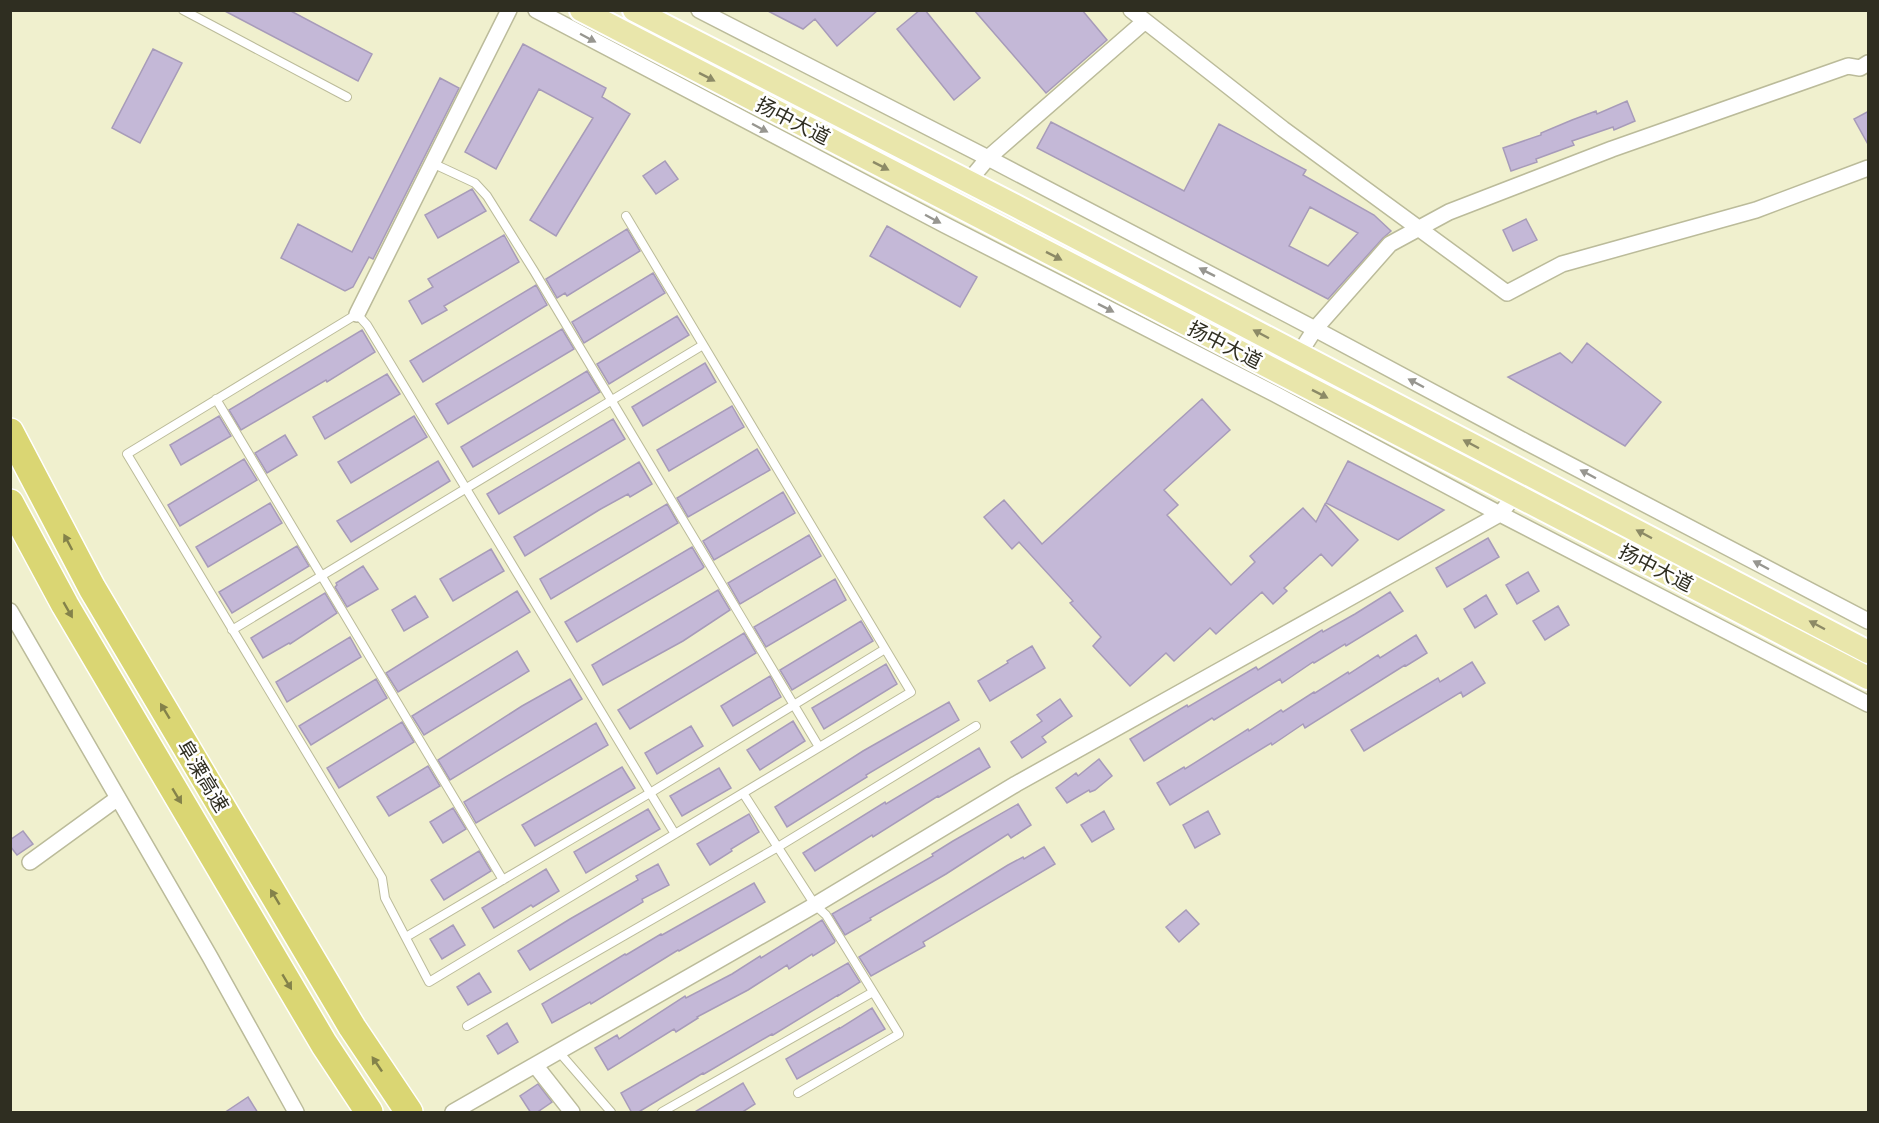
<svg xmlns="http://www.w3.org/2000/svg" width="1879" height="1123" font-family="'Exo 2','Noto Sans SC',sans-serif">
	<rect width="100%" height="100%" fill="#f0f0ce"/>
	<path fill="#c4b8d7" stroke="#a79bb9" stroke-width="1.5" fill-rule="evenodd" d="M223,10h66l83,44 -14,27z
		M766,10h112l-41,36 -22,-27 -12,10z
		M920,10h5l55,68 -26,22 -57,-71z
		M974,10h108l25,30 -61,53z
		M523,44l83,44 -4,9 28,17 -74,122 -26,-16 63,-102 -54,-29 -43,80 -31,-17z
		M153,49l29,14 -42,80 -28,-15z
		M440,78l19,10 -86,171 -4,-2 -16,30 -8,4 -64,-33 17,-34 54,28z
		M1627,101l8,20 -21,9 -1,-3 -41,14 2,4 -38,14 1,3 -26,9 -8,-23 38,-13v-2l31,-13 24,-9 1,3z
		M1869,111v35l-15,-27z
		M1051,122l133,69 35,-67 87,46 -3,5 71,40 17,16 -8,7 -55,61 -291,-151zM1310,207l48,26 -30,33 -39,-20z
		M665,161l13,18 -22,15 -13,-18z
		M472,189l14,22 -48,27 -13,-23z
		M1526,219l11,21 -24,11 -10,-21z
		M887,226l90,51 -17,30 -90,-51z
		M627,229l13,22 -73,45 -2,-3 -8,5 -11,-19z
		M504,235l15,27 -75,44 3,4 -25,14 -13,-23 24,-14 -5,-8z
		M653,273l12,20 -81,50 -12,-21z
		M536,285l11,20 -124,77 -13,-21z
		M677,316l12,19 -80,49 -12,-20z
		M562,329l12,20 -126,75 -12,-20z
		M362,330l13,22 -48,30 -1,-2 -85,50 -12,-20z
		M1587,343l74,59 -36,44 -117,-69 52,-24 12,10z
		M705,363l11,19 -73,44 -11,-19z
		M587,371l13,21 -127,75 -12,-20z
		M387,374l13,20 -75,45 -12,-22z
		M1202,399l28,31 -66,60 14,15 -11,10 64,70 24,-23 -5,-6 53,-48 13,14 9,-18 33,36 -26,26 -11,-12 -37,34 3,3 -14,13 -11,-12 -46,42 -6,-6 -36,33 -8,-8 -36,33 -37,-40 8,-9 -31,-34 3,-2 -54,-59 -7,7 -28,-32 20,-17 38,44z
		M732,406l12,21 -75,44 -12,-21z
		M219,416l12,20 -50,29 -11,-20z
		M414,416l13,21 -76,46 -13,-21z
		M613,419l12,20 -126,75 -12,-20z
		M285,435l12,20 -30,18 -12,-20z
		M757,449l13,21 -82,47 -11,-19z
		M244,459l13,21 -77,46 -12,-21z
		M438,461l12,20 -99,61 -14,-21z
		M1348,461l96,49 -46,30 -72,-37z
		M639,462l13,22 -22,13 -2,-3 -29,16 -74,46 -11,-19z
		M783,492l12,21 -81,47 -11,-19z
		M270,503l12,20 -74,44 -12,-20z
		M667,504l11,19 -127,76 -11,-20z
		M809,535l12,21 -81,48 -12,-21z
		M1488,538l11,19 -52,30 -11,-19z
		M297,546l12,20 -77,47 -13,-21z
		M692,547l12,20 -2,2 -125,73 -12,-20z
		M491,549l13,22 -51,30 -13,-22z
		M363,566l15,23 -31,18 -12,-20 2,-2 -1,-2z
		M1528,572l11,19 -22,13 -11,-19z
		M835,579l11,21 -80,47 -12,-20z
		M718,590l12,20 -47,31 -80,44 -11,-20z
		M517,591l13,21 -132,80 -12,-19z
		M1390,592l13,19 -57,35 -1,-2 -31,19 -1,-1 -31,21 -2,-4 -66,41 -2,-2 -68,43 -14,-22 57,-34 1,2 68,-40 2,3 64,-40 1,2 32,-18z
		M325,593l12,20 -47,31 -1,-1 -26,15 -12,-20z
		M1486,595l11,19 -22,14 -11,-19z
		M415,596l13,21 -24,14 -12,-21z
		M1558,606l11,19 -24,15 -12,-19z
		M861,621l12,20 -81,49 -12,-20z
		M744,633l12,20 -126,76 -12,-19z
		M1416,635l11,18 -21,13 -1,-1 -100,63 -2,-4 -31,21 -1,-2 -101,62 -13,-22 27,-16 1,2 63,-40 1,2 32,-21 2,2 31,-20 1,1 33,-21 1,2 29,-19 2,3z
		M350,637l11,20 -74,45 -11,-20z
		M1032,646l13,22 -55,33 -12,-20 30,-18 -1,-2z
		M517,651l12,20 -105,64 -12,-19z
		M1472,662l13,21 -22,14 -2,-5 -97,59 -13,-21 87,-52 2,4z
		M886,664l11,20 -73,45 -12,-21z
		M770,676l11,21 -48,29 -12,-20z
		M376,679l11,19 -76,47 -12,-19z
		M570,679l12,20 -132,81 -12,-20 84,-54z
		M1060,699l12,17 -30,21 4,5 -24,16 -11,-16 31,-21 -5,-6z
		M949,702l10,18 -93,55 1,2 -80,50 -12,-20 88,-56z
		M793,721l12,20 -45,29 -13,-20z
		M402,722l12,20 -75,46 -12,-20z
		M596,723l12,22 -132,78 -12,-21z
		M691,726l12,20 -46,28 -12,-21z
		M979,748l11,19 -51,30 -1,-1 -65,41 -1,-2 -57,36 -12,-18 82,-51 1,2z
		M1099,759l13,17 -17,14 -5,2 -1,-2 -22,13 -11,-15 20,-15 2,3z
		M428,766l12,20 -51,30 -12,-19z
		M622,767l13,21 -100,58 -13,-21z
		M719,768l12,20 -49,28 -12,-20z
		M1018,804l13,21 -20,13 -3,-4 -62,40 -76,44 1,2 -26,15 -13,-21 101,-58 -1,-2 21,-13z
		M453,808l13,21 -23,14 -13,-21z
		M648,809l12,20 -74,44 -12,-21z
		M1104,811l10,18 -22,13 -11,-17z
		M1208,811l12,23 -25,14 -12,-23z
		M749,814l10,18 -28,17 1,2 -22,14 -13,-21z
		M23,831l10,13 -16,11 -7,-9v-6z
		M1044,847l11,17 -132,78 2,4 -54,30 -12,-19 149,-92 15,-8 1,2z
		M479,851l12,20 -47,29 -13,-20z
		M658,864l11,21 -27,14 1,3 -113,68 -12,-19 52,-32 68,-39 -2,-4z
		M546,869l13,22 -26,16 -2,-2 -37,23 -12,-20z
		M754,883l11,19 -86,49 -1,-1 -87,54 -1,-2 -38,21 -10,-19 83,-50 1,1 35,-21 1,1z
		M1186,910l13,14 -20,18 -13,-15z
		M822,920l13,21 -1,2 -21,13 -1,-2 -23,15 -2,-4 -39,25 -51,27 1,1 -22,14 -2,-3 -66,41 -13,-22 22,-13 2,4 66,-43 1,2 46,-24 28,-18 1,2z
		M453,925l12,20 -23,14 -12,-20z
		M848,963l12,19 -22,14v-1l-65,40 -1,-1 -68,40 -1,-1 -66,40h-5l-11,-20z
		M479,973l12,19 -23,13 -11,-18z
		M872,1008l13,21 -88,50 -11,-20 53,-31v1z
		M507,1023l11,19 -20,12 -11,-18z
		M743,1083l12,21 -14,9h-48z
		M538,1084l14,18 -16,11h-5l-11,-17z
		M248,1097l10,16h-34z"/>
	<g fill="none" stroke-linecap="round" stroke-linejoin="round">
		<g stroke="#bbbb9a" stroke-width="10">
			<path id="service" d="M183,10l164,87
				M432,163l43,20 12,13 47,75 285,476
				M626,216l285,476 -482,290 -44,-84 -3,-20 -255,-424 230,-140 10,11 308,509
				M216,399l287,481
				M232,630l471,-285
				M743,793l72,112 11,10 73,119 -101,59
				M406,937l244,-144 235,-144
				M467,1026l311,-179 198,-121
				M559,1052l52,60
				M662,1112l211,-120"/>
		</g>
		<g stroke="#bbbb9a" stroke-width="18">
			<path id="minor" d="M536,10l409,215 330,169 225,120 368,190
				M699,10l289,148 327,171 213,114 340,178
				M1131,10l152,119 224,164 55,-29 194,-54 112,-42
				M968,182l20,-24 157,-137
				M357,314l152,-304
				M1299,354l16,-25 75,-85 59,-32 163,-63 236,-83 12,2 8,-5
				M10,611l200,346 86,155
				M30,862l88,-64
				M535,1065l280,-160 201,-121 484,-270 15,-19
				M453,1112l82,-47 37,47"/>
		</g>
		<g stroke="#fff" stroke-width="26">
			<path id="primary" d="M581,10l1287,668
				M634,10l380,195 854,447"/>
		</g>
		<g stroke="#fff" stroke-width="30">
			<path id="motorway" d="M10,432l82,156 260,439 57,85
				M10,503l55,102 259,439 45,68"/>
		</g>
		<use href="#service" stroke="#fff" stroke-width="8"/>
		<use href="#minor" stroke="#fff" stroke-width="15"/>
		<use href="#primary" stroke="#e9e6ab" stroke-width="22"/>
		<use href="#motorway" stroke="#dad673" stroke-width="27"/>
	</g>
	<defs><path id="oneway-solid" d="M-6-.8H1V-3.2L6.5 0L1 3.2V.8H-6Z" transform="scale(1.5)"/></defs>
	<g fill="#979690">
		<use href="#oneway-solid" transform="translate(588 38) rotate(28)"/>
		<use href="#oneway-solid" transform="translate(760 128) rotate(28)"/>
		<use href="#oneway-solid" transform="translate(933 219) rotate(28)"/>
		<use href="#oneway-solid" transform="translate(1207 272) rotate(-153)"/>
		<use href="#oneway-solid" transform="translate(1106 308) rotate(27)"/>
		<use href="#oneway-solid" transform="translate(1416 383) rotate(-152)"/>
		<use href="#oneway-solid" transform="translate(1588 474) rotate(-152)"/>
		<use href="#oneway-solid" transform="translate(1761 565) rotate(-152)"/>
	</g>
	<g fill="#8c8a66">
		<use href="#oneway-solid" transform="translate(707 77) rotate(27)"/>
		<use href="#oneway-solid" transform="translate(881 166) rotate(27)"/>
		<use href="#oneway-solid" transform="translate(1054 256) rotate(27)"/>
		<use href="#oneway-solid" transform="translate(1261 334) rotate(-152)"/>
		<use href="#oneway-solid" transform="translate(1320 394) rotate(27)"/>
		<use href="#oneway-solid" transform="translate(1471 444) rotate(-152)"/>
		<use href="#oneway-solid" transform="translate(1644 534) rotate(-152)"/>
		<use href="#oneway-solid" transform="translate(1817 625) rotate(-152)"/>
	</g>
	<g fill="#84824a">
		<use href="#oneway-solid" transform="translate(68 542) rotate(-118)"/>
		<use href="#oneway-solid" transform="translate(68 610) rotate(60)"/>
		<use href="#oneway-solid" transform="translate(165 711) rotate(-121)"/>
		<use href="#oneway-solid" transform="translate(177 796) rotate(59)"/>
		<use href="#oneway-solid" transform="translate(275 897) rotate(-121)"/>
		<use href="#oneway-solid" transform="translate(287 982) rotate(59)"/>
		<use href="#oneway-solid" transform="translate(377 1064) rotate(-124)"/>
	</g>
	<g text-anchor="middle" stroke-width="5" stroke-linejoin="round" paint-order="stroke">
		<g font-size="20" fill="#2f2e21" stroke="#fff">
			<text transform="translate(793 121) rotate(27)" y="7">扬中大道</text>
			<text transform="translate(1225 345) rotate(27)" y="7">扬中大道</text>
			<text transform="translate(1656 568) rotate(27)" y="7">扬中大道</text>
			<text transform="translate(203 776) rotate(59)" y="7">阜溧高速</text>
		</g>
	</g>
	<rect width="1879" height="1123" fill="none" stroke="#2f2e21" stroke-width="24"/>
</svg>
